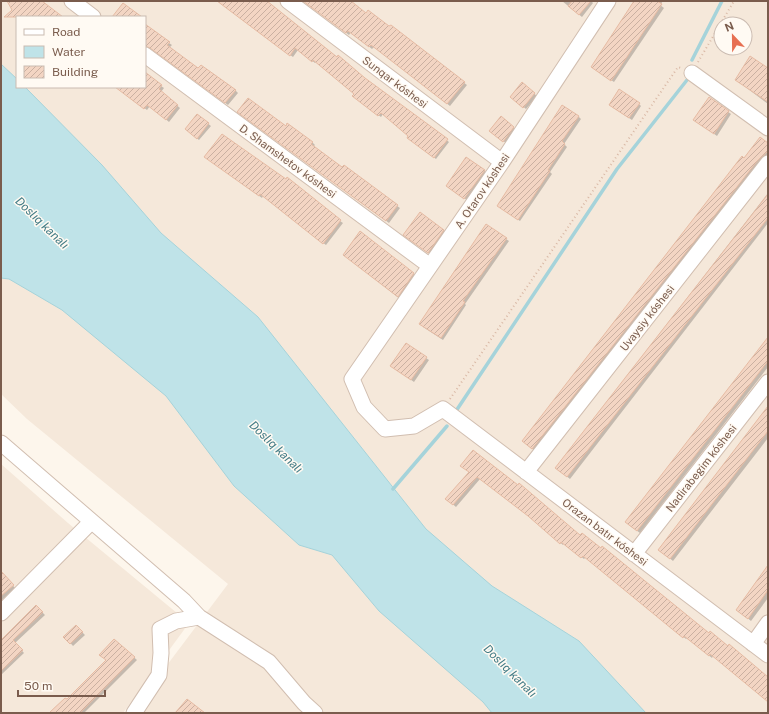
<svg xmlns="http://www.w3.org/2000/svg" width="769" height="714" font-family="'Public Sans',sans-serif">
	<defs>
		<pattern id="building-hatch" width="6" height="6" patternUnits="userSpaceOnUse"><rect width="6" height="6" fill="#f3d5c3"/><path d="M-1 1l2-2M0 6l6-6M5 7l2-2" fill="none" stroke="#cab0a1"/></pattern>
	</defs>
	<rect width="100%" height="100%" fill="#fdf6ec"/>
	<path fill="#f5e8da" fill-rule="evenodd" d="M1,1h767v712h-637l97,-129 -201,-165 -26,-25zM17,17h128v70h-128zM721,24h24v24h-24z
		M1,464l67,59 121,100 -66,90h-122z"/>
	<path fill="#bfe3e8" stroke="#a5d3da" d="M1,64l16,15v8h8l77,78 59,68 97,84 168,212 66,57 87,55 67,72h-154l-9,-11 -104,-91 -47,-56 -33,-10 -65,-59 -68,-90 -104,-86 -53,-31 -8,-1z"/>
	<path fill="#0003" d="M217,1h47l73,57 112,84 -13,17 -25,-19 -1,-4 -27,-22 -2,3 -26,-19v-4l-39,-32 -1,1 -17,-13 -5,7z
		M304,1h45l118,84 -17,21 -76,-59 -2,2 -21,-17 -2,3z
		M562,1h29l2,2 -11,14z
		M635,1h28l-3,4 4,3 -50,74 -19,-13z
		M145,25l24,18 3,2 -3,3 30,22 2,-4 35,25 2,2 -10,12 -74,-55 -9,-1z
		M768,70v34l-32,-24z
		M145,74l16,12 3,2 -3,4 19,16 -11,14 -19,-16 -3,4 -24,-18v-5h22z
		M522,84l15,12 -11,13 -12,-10z
		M709,98l22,16 -14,22 -20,-14z
		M639,104l2,2 -9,14 -20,-13z
		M241,114l71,28 3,3 -2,2 87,61 -11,15z
		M197,115l14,11 -12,14 -10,-8z
		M578,116l3,3 -17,25 3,3 -17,25 2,2 -32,47 -19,-13z
		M502,118l14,12 -10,13 -13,-10z
		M768,144v13l-233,294 -9,-7 218,-285z
		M205,157l135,64 3,2 -17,22 -63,-49 -1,2z
		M484,170l2,3 -19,27 -18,-12z
		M768,193v30l-198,256 -14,-11z
		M444,230l2,3 -15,22 -24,-18z
		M361,232l55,44 -16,23 -53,-42z
		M506,239l3,2 -44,63 1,1 -23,35 -20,-13z
		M768,340v27l-128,166 -11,-8z
		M426,358l3,2 -15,22 -20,-14z
		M768,409v29l-95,123 -11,-9z
		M470,473l111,64 128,97 19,13 1,-1 39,31v23l-55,-44 -1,2 -25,-20 -1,1 -100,-82 -2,2 -20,-16 -1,2 -31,-27 -52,-39 -24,28 -7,-6z
		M768,567v31l-17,23 -11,-9z
		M2,573l13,15 -14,13v-27z
		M36,606l9,9 -30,28 9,10 -23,22v-34z
		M76,626l9,9 -12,11 -8,-9z
		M114,640l23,20 -53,53h-34l17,-12 40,-40z"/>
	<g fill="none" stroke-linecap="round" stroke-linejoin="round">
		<path stroke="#a5d3da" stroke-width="3.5" d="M692,60l30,-59
			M456,411l161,-242 70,-89
			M393,489l54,-63"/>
	</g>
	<path fill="url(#building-hatch)" stroke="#e6bba3" d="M7,1h35l21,16h-59l8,-7z
		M217,1h50l70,56 1,-2 27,23 83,61 -14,19 -27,-20 1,-2 -27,-23 -3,3 -26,-20 2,-2 -41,-34 -1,2 -17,-14 -5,8z
		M303,1h48l15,12 2,-3 21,16 2,-1 74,57 -18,22 -76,-59 -2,2 -21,-16 -2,2z
		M572,1h19l-12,14 -11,-9z
		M634,1h23l5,3 -51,77 -20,-14z
		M123,3l19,14h-30z
		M145,24l25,18 -3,3 31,23 3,-3 35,25 -11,13 -75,-55 -5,-2z
		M750,56l18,12v34l-33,-22z
		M145,72l17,13 -3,4 19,16 -12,15 -19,-15 -3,4 -29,-22h30z
		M522,82l13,11 -12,15 -13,-11z
		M619,89l21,14 -11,15 -20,-13z
		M709,97l20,14 -15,23 -21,-14z
		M248,98l38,28 1,-3 26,19 -2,2 31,23 2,-2 54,40 -12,16 -149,-109z
		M562,105l17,11 -17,25 3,3 -17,26 2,1 -32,49 -21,-14z
		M197,114l12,9 -12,16 -12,-10z
		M501,116l13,11 -11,15 -14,-11z
		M222,134l64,45 1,-2 54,43 -18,24 -63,-50 -1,2 -55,-39z
		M760,137l8,6v8l-10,9 -226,289 -10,-8 220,-285 2,2z
		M466,157l19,13 -21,29 -18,-13z
		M768,194v24l-201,259 -12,-9z
		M420,212l24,18 -16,23 -25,-18z
		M486,224l21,14 -44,63 2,1 -24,36 -22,-14z
		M360,231l54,42 -16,24 -55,-42z
		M768,337v24l-131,170 -12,-9z
		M406,343l21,14 -16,23 -21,-14z
		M768,406v25l-98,128 -12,-9z
		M473,450l45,35 1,-2 61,52 2,-2 19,15 1,-2 107,87 1,-2 18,15 1,-2 39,33v25l-58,-48 -1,2 -25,-20 -1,2 -100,-82 -2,2 -20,-16 -1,2 -32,-28 -51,-39 -24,28 -8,-6 24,-27 -9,-6z
		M768,565v25l-20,29 -12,-9z
		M1,571l13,14 -13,11z
		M36,605l7,7 -30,28 10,10 -22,21v-31z
		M76,625l7,7 -13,12 -7,-7z
		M114,639l21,18 -55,56h-31l16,-15 2,1 39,-39 -7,-5z
		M187,699l18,14h-30z"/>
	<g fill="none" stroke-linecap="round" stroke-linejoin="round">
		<g stroke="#d1beb0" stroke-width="17">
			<path id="minor" d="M72,1l21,16
				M288,1l214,161
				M608,1l-106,161 -150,217 12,28 21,22 29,-3 29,-17 325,246
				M145,55l285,211
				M692,73l76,55
				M1,443l183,158 15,16 70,45 35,41 11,10
				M526,472l242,-309
				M634,554l134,-172
				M1,613l90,-91
				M753,644l15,-21
				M134,713l25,-38 2,-22 -1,-24 16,-8 23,-4"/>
		</g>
		<path stroke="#d9b8a5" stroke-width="2" stroke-dasharray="1 3" stroke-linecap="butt" d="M698,62l36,-61
			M450,399l228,-332 3,1"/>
		<use href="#minor" stroke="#fff" stroke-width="15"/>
	</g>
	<g text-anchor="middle" stroke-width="3" stroke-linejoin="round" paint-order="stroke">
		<g font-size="11" fill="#7a5c4d" stroke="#fffaf3">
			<text transform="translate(395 82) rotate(37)" y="4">Sunqar kóshesi</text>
			<text transform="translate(288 161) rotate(36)" y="4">D. Shamshetov kóshesi</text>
			<text transform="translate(482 191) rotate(-56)" y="4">A. Otarov kóshesi</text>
			<text transform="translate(647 318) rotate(-52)" y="4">Uvaysiy kóshesi</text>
			<text transform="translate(701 468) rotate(-52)" y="4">Nadirabegim kóshesi</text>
			<text transform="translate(605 532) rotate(37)" y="4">Orazan batır kóshesi</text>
		</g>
		<g font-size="12" font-style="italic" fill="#437c86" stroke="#fffaf3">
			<text transform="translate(42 223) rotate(44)" y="4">Doslıq kanalı</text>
			<text transform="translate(276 447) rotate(44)" y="4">Doslıq kanalı</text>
			<text transform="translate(510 671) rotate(45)" y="4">Doslıq kanalı</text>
		</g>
	</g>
	<rect width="769" height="714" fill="none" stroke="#7a5c4d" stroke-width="4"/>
	<rect x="16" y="16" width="130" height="72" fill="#fffaf3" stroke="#cabbb1"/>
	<rect x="24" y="29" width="20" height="6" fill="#ffffff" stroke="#cabbb1"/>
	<text x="52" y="36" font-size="12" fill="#7a5c4d">Road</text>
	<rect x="24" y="46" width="20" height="12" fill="#bfe3e8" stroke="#cabbb1"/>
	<text x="52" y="56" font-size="12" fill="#7a5c4d">Water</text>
	<rect x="24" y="66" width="20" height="12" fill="url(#building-hatch)" stroke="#cabbb1"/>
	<text x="52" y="76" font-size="12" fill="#7a5c4d">Building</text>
	<g transform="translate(733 36) rotate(338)"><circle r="19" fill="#fffaf3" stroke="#cabbb1"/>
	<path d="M0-3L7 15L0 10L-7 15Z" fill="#e76f51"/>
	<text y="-6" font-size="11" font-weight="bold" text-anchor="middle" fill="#7a5c4d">N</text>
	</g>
	<path d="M18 690v6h87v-6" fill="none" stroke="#7a5c4d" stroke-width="2"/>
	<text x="24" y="690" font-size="12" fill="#7a5c4d" stroke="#fffaf3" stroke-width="3" paint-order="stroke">50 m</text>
</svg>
